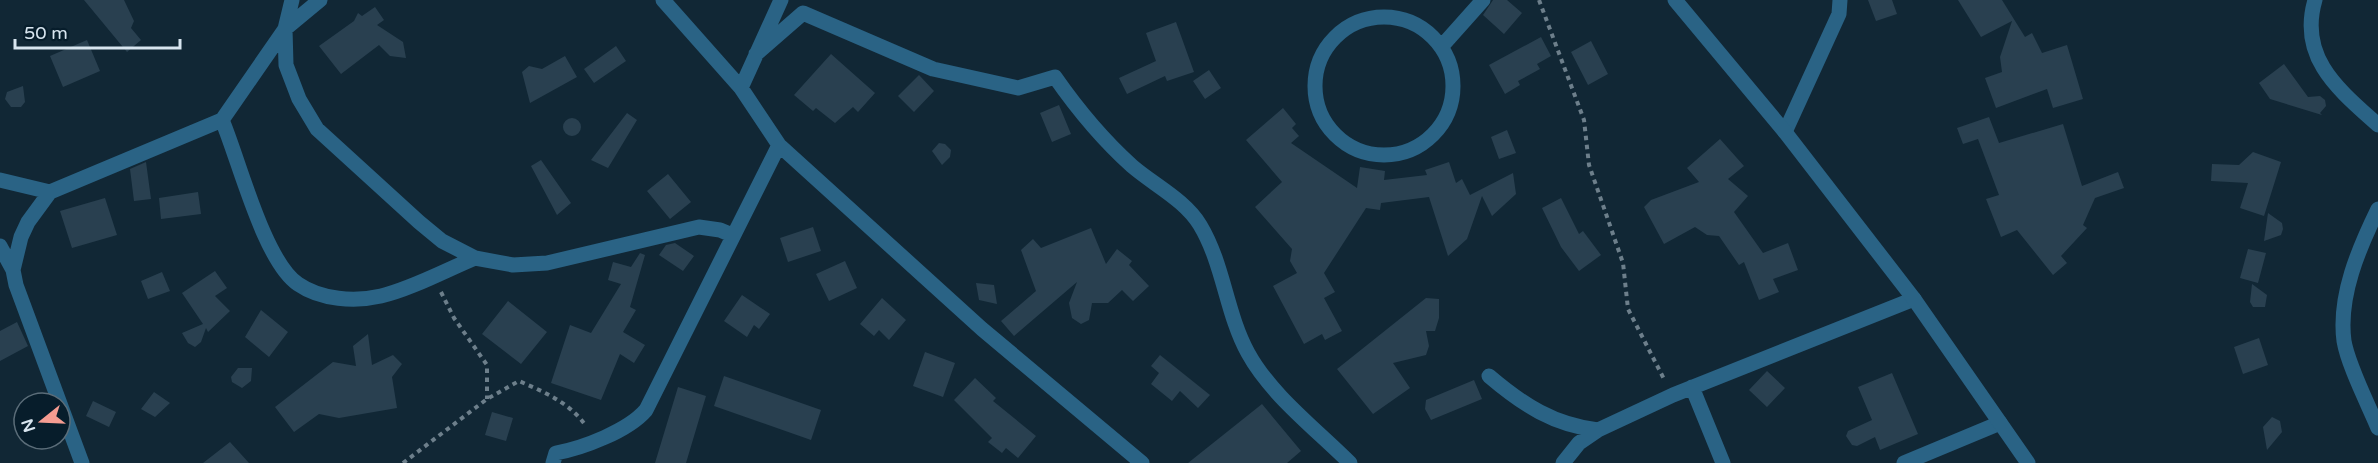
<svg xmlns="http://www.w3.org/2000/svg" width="2378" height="463" font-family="'Varela Round',sans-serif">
	<rect width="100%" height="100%" fill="#112735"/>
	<path fill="#294050" d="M84,0h40l10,21 -3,7 10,12 -14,12z
		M1493,0h14l15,13 -18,21 -21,-19z
		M1868,0h24l5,14 -21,7z
		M1958,0h44l23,37 7,-4 10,20 25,-8 16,54 -30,9 -6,-19 -51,19 -11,-30 17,-6 -2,-15 12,-36 -31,16z
		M375,7l9,13 -7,5 26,17 3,16 -16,-2 -11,-11 -38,29 -22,-28 35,-25 4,-8 4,3z
		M1176,22l18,50 -27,9 -2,-5 -38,18 -8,-16 37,-17 -10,-28z
		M1541,37l10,19 -14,8 3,5 -22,12 2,4 -15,9 -16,-29z
		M87,40l13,31 -37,16 -13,-31z
		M1591,41l17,33 -20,11 -17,-33z
		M616,46l10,15 -32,22 -10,-14z
		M831,54l44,39 -17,19 -5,-5 -18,16 -19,-15 -3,3 -19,-16z
		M565,56l12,21 -47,26 -8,-31 7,-6 13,3z
		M2284,64l24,33 12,-1 5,4 1,6 -6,7 2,2 -52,-16 -11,-16z
		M1209,70l12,18 -16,11 -12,-18z
		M919,75l15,16 -20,21 -16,-16z
		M23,86l2,16 -4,5h-10l-6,-8 2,-7z
		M1059,105l12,29 -19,8 -12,-29z
		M1283,108l13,16 -4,4 7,8 -8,7 66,45 3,-21 25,4 -1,9 43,-5 -2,-5 24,-8 7,21 6,-4 8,16 43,-22 3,21 -24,22 -10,-20 -15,43 -19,17 -19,-59 -48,6 -1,7 -14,-2 -42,65 11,19 -11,6 18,33 -17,9 -3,-6 -18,10 -31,-58 24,-13 -7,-12 2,-12 -37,-42 27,-25 -36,-42z
		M627,113l10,7 -29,48 -17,-8z
		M1989,117l10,26 64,-19 19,62 36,-14 6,16 -29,10 -12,27 4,3 -26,28 6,7 -14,12 -36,-45 -16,7 -15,-38 13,-4 -21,-56 -15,5 -6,-16z
		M563 127a9 9 0 1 1 18 0a9 9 0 1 1-18 0Z
		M1507,130l9,23 -17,6 -8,-22z
		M1720,139l24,27 -16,13 20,17 -14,16 29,41 25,-10 10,27 -25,9 6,13 -20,8 -15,-38 -5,3 -20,-29 -12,-1 -12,-8 -31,17 -20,-37 7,-7 48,-18 -12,-14z
		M939,143l6,1 6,6 -1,7 -8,8 -10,-14z
		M2253,152l28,10 -17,54 -24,-8 8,-25 -37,-2 1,-17 27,1z
		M541,160l30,43 -14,12 -26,-49z
		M146,162l5,37 -17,2 -4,-32z
		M668,174l23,28 -21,17 -23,-28z
		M198,192l3,22 -40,5 -2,-21z
		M105,198l12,37 -45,13 -12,-37z
		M1561,198l18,36 4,-3 18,24 -22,16 -18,-24 -19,-39z
		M2268,213l14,10 1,6 -2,6 -17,6z
		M813,227l8,24 -33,11 -8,-24z
		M1091,228l15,36 11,-15 15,12 -3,4 20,21 -16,15 -11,-11 -14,13h-16l-3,17 -8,4 -9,-6 -3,-15 8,-21 -63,54 -13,-15 35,-30 -15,-41 12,-11 8,9z
		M675,243l19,13 -11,15 -24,-16 7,-10z
		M2248,249l18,4 -8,30 -18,-5z
		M640,253l5,2 -15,52 6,3 -13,22 22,13 -11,18 -14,-9 -19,46 -50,-17 19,-58 21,8 30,-49 -13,-4 5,-18 18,5z
		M845,261l12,27 -28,13 -13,-27z
		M215,271l12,17 -12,8 15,15 -22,21 -2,-4 -5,14 -6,5 -7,-4 -6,-10 21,-9 -21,-31z
		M162,272l8,19 -22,8 -7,-18z
		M976,283l18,2 3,19 -18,-4z
		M2252,284l15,11 -2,12h-12l-3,-5z
		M742,295l28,19 -11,15 -5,-4 -7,12 -23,-16z
		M882,298l24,22 -17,20 -10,-10 -5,6 -14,-12z
		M1426,298l13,1v19l-4,13h-9l3,15 -3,9 -33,8 17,25 -37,26 -36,-45z
		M508,301l39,31 -26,32 -39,-30z
		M261,310l27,22 -19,25 -24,-20z
		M17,322l11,24 -28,15v-30z
		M368,334l4,31 21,-10 9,9 -10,13 5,31 -58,10 -20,-4 -25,18 -19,-25 58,-45 23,4 -3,-20z
		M2259,338l9,27 -25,9 -9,-27z
		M925,352l30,11 -12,34 -30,-11z
		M1160,355l50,40 -12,13 -18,-17 -8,10 -21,-17 8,-11 -8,-7z
		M238,368h14l-1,13 -9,7 -10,-6 -1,-5z
		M1767,371l18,17 -18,19 -18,-17z
		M1892,373l26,61 -38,16 -5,-13 -18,9 -5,-1 -6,-9 2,-5 24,-11 -14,-33z
		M724,376l97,34 -10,30 -97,-34z
		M975,378l21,20 -3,3 43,35 -18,22 -12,-10 -4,5 -14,-11 4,-4 -38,-38z
		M1474,380l8,19 -51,21 -6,-11 1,-9z
		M678,387l28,9 -20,67h-31z
		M154,392l16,11 -15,14 -14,-8z
		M93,401l23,11 -7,15 -23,-11z
		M1262,404l39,47 -14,12h-99z
		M492,412l21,6 -7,23 -21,-6z
		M2272,417l8,4 2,11 -15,18 -4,-23z
		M230,442l19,21h-46z"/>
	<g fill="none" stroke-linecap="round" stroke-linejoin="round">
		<path stroke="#6d7f8b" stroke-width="4" stroke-dasharray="4.5 4.5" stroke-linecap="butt" d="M1539,0l45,120 5,45 34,98 5,46 37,72
			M441,292l13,26 33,47v34
			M403,463l84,-64 32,-18c25,11 50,21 67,45"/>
		<path stroke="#2a6385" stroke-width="15" d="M320,0l-35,29 1,36 13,34 18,30 102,93 23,19 33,17 38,7 34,-2 152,-36 21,3 12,5
			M663,0l78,88 38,57 203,184 160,134
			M2315,0c-17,58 24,90 63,125
			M1315 86a69 69 0 1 1 138 0a69 69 0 1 1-138 0Z
			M1442,46l41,-46
			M756,54l47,-41 130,56 85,19 37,-11c23,33 47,62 77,89 22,19 53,34 68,59 24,40 26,88 48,128 23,42 68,76 102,110
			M741,88l40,-88
			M222,120c17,40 42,141 76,164 23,16 57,18 83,12 30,-7 65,-26 94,-38
			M1785,132l54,-118 1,-14
			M0,180l50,12
			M2378,209c-19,39 -40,87 -34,132 4,24 24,63 34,87
			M0,246l13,24
			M1489,376c34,29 65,49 109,54
			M1692,387l31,76
			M82,463l-66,-178 -3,-15 8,-33 7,-15 22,-30 172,-72 63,-91 7,-29
			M553,463l3,-10c27,-5 72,-22 90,-43l133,-265
			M1563,463l16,-20 19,-13 75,-35 241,-96
			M1904,463l96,-40"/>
		<path stroke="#2a6385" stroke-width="15" d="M1675,0l110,132 129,167 114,164"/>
	</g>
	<g transform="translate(42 421) rotate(252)"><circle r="28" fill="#071d2b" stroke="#5b6d79" stroke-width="1.5"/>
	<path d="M0-4.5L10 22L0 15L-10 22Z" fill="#f59c91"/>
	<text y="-9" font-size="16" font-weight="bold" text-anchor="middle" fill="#d8e5ef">N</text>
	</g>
	<path d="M15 39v9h165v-9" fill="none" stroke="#d8e5ef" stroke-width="3"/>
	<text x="24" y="39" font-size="18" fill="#d8e5ef" stroke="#071d2b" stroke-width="4.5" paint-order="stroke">50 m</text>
</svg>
